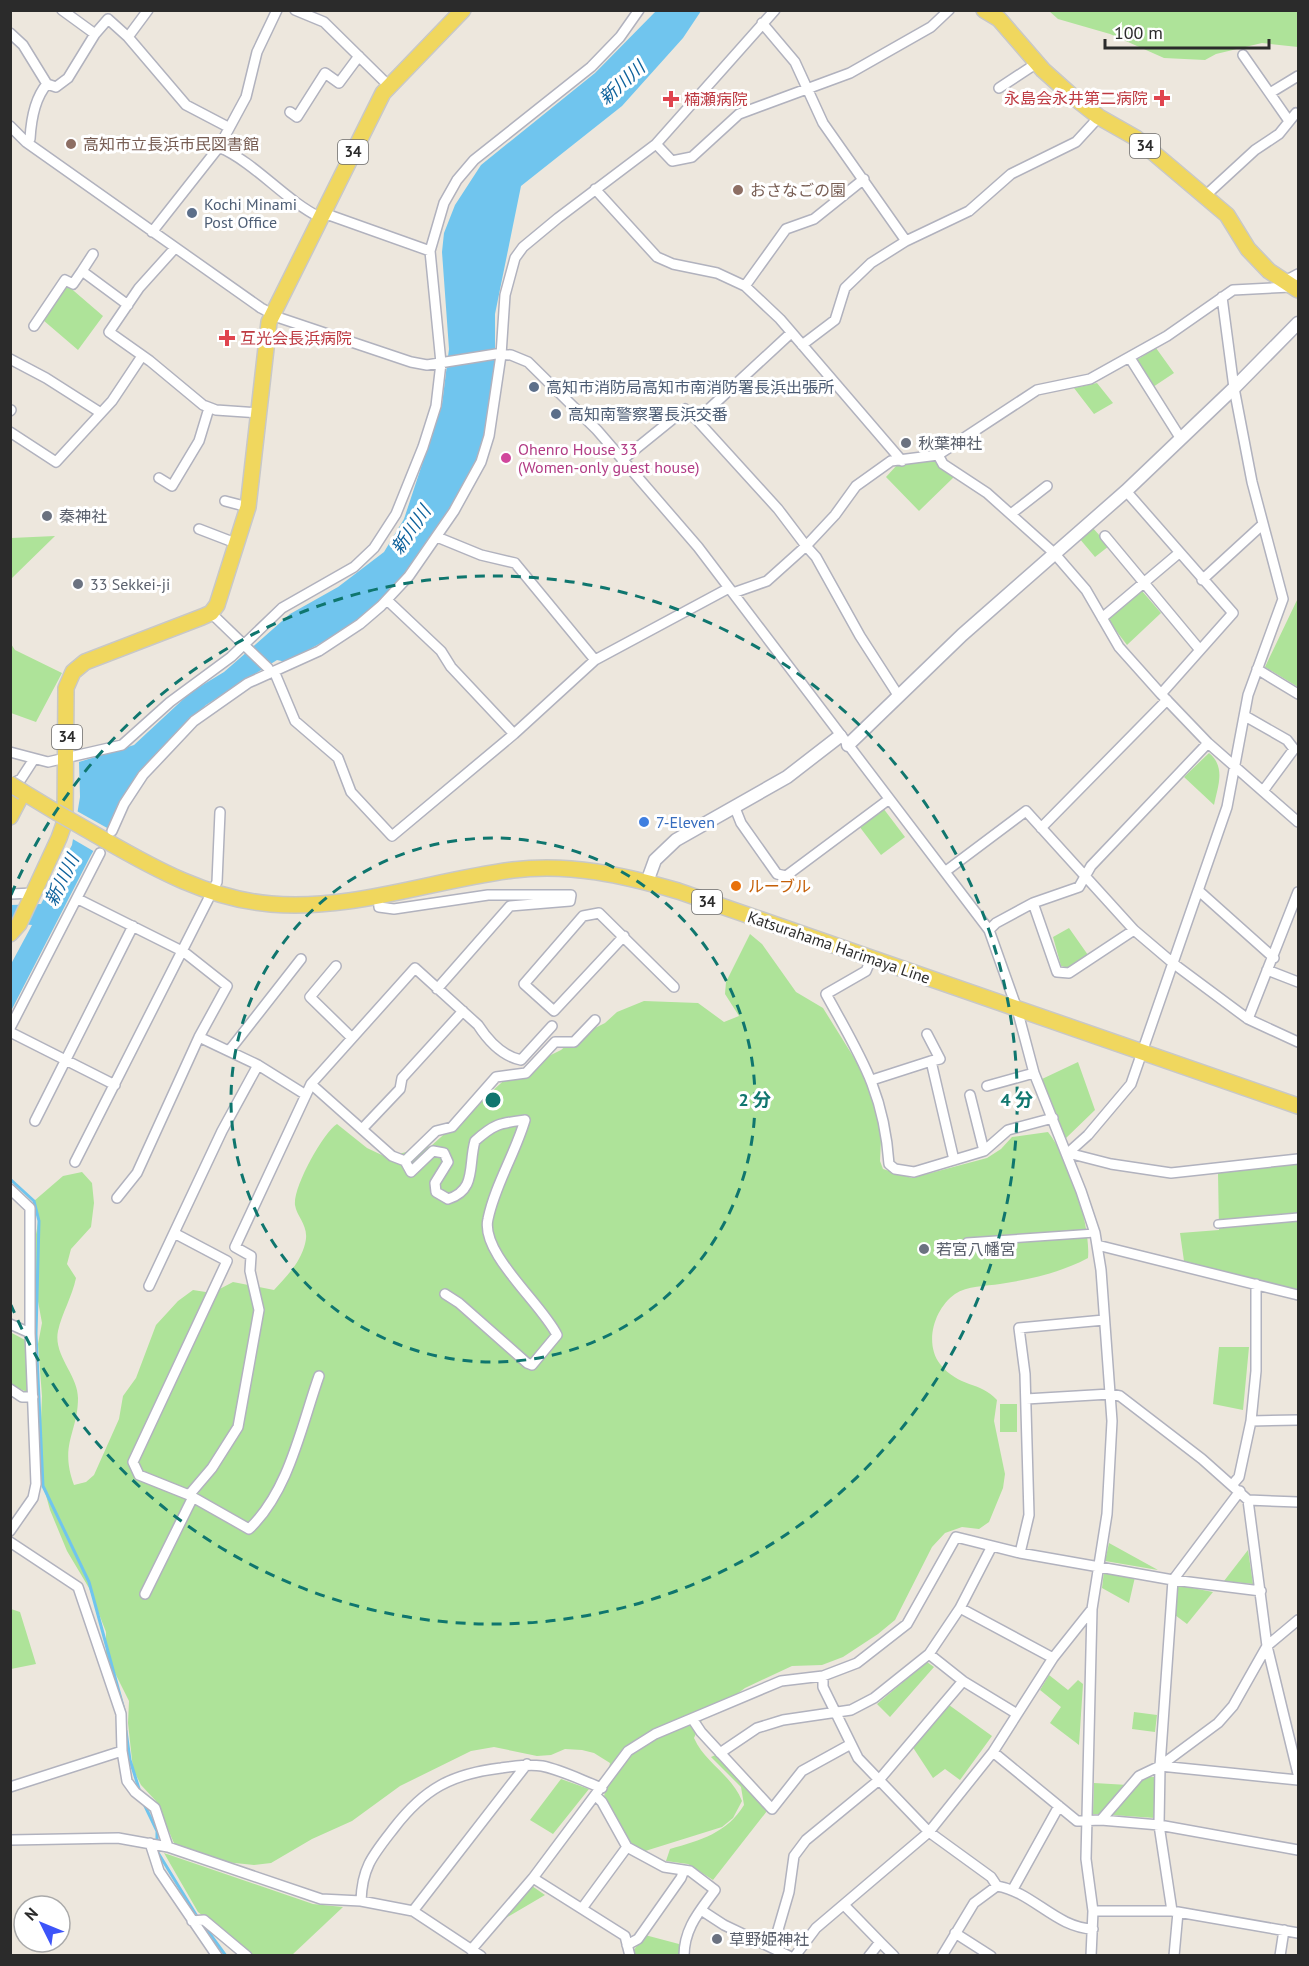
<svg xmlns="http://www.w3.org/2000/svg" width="1309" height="1966" font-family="'PT Sans','Noto Sans JP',sans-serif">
	<rect width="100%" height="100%" fill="#ede7dd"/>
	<path fill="#aee399" d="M1049,11h249v36l-36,-4 -46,11 -11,6 -41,-2 -54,-24 -52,-15z
		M67,285l36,31 -25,34 -35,-30z
		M1156,348l18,25 -21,14 -18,-26z
		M1097,383l16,20 -19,11 -20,-26z
		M922,460h13l20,16 -36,35 -33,-34 11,-12z
		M1092,527l17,19 -14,11 -16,-19z
		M55,536l-44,43v-41z
		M1142,591l19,22 -34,32 -19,-25z
		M1298,598v89l-33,-20z
		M11,644l4,6 47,23 -26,49 -25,-9z
		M1209,753c17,14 9,33 5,52l-30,-28z
		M883,808l22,29 -24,18 -22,-29z
		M1069,928l19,27 -19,13 -8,-2 -8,-29z
		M750,934l12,10 34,48 27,16 43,69 16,42 -2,42 3,8 29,9 75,-20 14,-9 11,-12 36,-5c21,26 43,93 40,126 -28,15 -57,21 -88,26 -14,2 -33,2 -45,10 -21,15 -31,49 -15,70 19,24 40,17 57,36l-3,21 11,53 -2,14 -14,34 -10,7 -17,-2 -17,6 -13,14 -37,73 -17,14 -35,23 -21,8 -30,1 -47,22 -43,32 -8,18c11,25 38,37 48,63l-9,17 -11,9 -80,25 -11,-7 -27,-48 6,-34 -16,-10 -12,-3 -17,-1 -14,6 -14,1 -43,-9 -23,4 -71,35 -48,35 -40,18 -41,24 -17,2 -48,-5 -30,-12 -20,-47 -15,-16 -8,-16 -5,-46 1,-22 -23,-46v-23l-17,-44 -22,-37 -17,-41 -11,-40 3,-74 -4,-52 4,-21 -11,-60 8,-46 -5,-16 29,-25 19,-4 10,11 2,20 -3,24 -20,22 -4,15 9,14c-4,19 -14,35 -18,53 -5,24 20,44 20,67 0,35 -19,46 -4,87l12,-3 8,-7 25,-56 4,-23 13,-18 20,-53 22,-24 15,-11 19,3 21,-11 41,8c13,-14 26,-27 31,-46 5,-18 -8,-26 -10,-39 -2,-18 28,-72 42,-81l30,24 19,9 45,-11 79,-71 51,-25 14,-12 30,-15 12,-11 27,-11 54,2 26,19 15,-6 -14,-22 1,-12z
		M1078,1062l17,48 -30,29 -23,-60z
		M1298,1164v127l-114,-30 -4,-28 39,-3 -1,-57z
		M10,1332l15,8 2,52 -16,-7z
		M1219,1347h30l-6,63 -30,-6z
		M1000,1404h17v28h-17z
		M1109,1543l49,27 -53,-9z
		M1248,1550l5,34 -29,-3z
		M1104,1571l31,6 -6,26 -27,-15z
		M1177,1585l36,7 -26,32 -12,-9z
		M11,1609l9,3 16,52 -25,5z
		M927,1662l7,5 -44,50 -13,-13z
		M1049,1675l19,15 10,-10 5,4 -4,61 -29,-22 11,-16 -21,-17z
		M949,1705l43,31 -32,44 -15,-11 -12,9 -21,-32z
		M1134,1712l23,3 -2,17 -23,-3z
		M720,1753l47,58 -54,69 -25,-16 -22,-3 4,-12c31,-9 57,-16 74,-44l-3,-18 -30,-30z
		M1145,1777h11l-1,41 -43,-3z
		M561,1779l28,10 -36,45 -23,-14z
		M1094,1783l34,2 -24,29h-11z
		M164,1853l149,51 30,3 -51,48h-40l-54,-43z
		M532,1886l13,9 -41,24z
		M645,1935l34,9 1,11h-46l-1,-4z"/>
	<path fill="#70c5ee" d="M656,11h45l-18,27 -61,68 -101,80 -26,128v53l-11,69 -9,29 -29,52 -43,62 -22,24 -38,28 -57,31 -9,-2 -71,45 -66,68 -49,82 -80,156v-47l21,-39 -21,-2v-18l30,-1 31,-59 8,-48 -1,-35 55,-17 57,-53 33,-20 66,-58 48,-27 46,-35 20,-33 38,-115 7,-55 -7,-97 2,-19 11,-28 26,-40 114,-92z"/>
	<path fill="#ede7dd" d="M75,810l34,19 -14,23 -24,-14z"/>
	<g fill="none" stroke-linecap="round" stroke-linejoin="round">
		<path stroke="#70c5ee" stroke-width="3" d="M10,1179l24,22 5,20 -3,113 7,152 46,96 35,128
			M126,1731l4,29 10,32
			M144,1804l13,27v20l41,67
			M202,1923l24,33"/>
		<g stroke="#b1b2be" stroke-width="10">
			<path id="pedestrian" d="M1218,1224l80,-7
				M967,1242l128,-9"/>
		</g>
		<g stroke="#b1b2be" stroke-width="12">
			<path id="minor" d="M295,10l29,12 64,63
				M762,23l33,39 28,61 83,118
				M10,33l13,12 24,39c-13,15 -16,37 -17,55l-4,3
				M95,34l13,-15 20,18 20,-27
				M128,37l58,68 42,22
				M1243,55l46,66
				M47,84l9,3 12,-9 27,-44 -33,-24
				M999,88l38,-25
				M1270,93l28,-17
				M290,112l7,5 28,-44 14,10 20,-27
				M10,126l16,16 235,166 19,10 131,44 16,3 69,-11 15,1 17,7 69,68 101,117 291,383 28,79 17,64 47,118 14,42 6,37 11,151 -5,93 -15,95 -6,250 7,52 -2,45
				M656,144l16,17 20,-4 47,-43 111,-41 81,-46 18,-17
				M219,147c38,17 64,52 102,71l8,-3 101,36
				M595,189l62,68 16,7 44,9 28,13 35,33 122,142
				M1205,196l50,-46 24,-16 17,-21 2,1
				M152,232l67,-85 27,-50 11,-45 20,-42
				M175,248l-36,40 -30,44 41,29 53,44 13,5 43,3
				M82,271l11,-17
				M1285,281l13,-7
				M745,286l41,-57 28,-10 50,-40
				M34,326l31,-46 8,4 9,-13 46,34
				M802,345l33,-25 10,-32 26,-25 35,-22 63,-30 42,-37 65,-32 23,-25
				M1130,358l51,81
				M10,359l36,19 55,35
				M10,411l1,-1
				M697,420l81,89 28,37 -39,35 -34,12
				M10,432l46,30 56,-61 30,-45
				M938,455l5,9 44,29 67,60 32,37 33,57 42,47 47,49 90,79
				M622,460l63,-51 12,11 94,-87
				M159,478l13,8 27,-45 10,-33
				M1126,491l107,122 -72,81
				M225,501l23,6
				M1011,514l36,-28
				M199,529l39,15
				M1105,536l95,114
				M437,537l44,18 34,8 80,97
				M1202,580l60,-55
				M387,600l54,51 10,16 63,67
				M211,613l57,55 1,5
				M1102,618l77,-65
				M1257,669l41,25
				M274,671l21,50 43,37 13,34 41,44 122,-102 81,-74 134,-72
				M898,695l-38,-59 -44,-79 -10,-11 29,-31 21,-29 35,-25 47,-6 99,-65 53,-11 77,-43 66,-46 58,-3
				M1245,716l42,24 7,9 -31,42
				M10,752l38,10 74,-17 48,-43 61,-45 51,-49 72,-41 20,-19 22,-34 27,-67 13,-41 5,-43 -11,-112 14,-48 13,-23 17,-20 117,-93 29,-30 19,-27
				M10,785l11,-6 13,-20
				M735,808l6,15 36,51 9,2 102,-76
				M1041,828l126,-128
				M112,831l12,-27 19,-29 51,-54 54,-38 71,-32 41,-27 21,-18 28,-30 45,-65 27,-49 8,-26 12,-81 4,-60 10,-37 8,-11 35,-29 98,-74 119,-134
				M946,871l80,-60 108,119 40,34 74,55
				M1199,891l75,67
				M1298,892l-50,127 50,23
				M10,894l24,-1
				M378,896l1,11 15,2 94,-14h83l-1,6 -60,5 -73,83
				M78,899l106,53 43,34 -28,51 -62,136 -20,25
				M1033,903l24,69 12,1 65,-43
				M989,930l7,-7 37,-20 46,-16 12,-21 117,-123
				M624,936l-70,75 -30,-27 59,-68 16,-3 75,74
				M871,959l-5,12 -40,23c34,62 58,97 63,170l6,5 19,3 70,-21 24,-21 45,-12
				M336,966l-26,31 42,41
				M1267,970l31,12
				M10,1028l90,-175
				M10,1032l105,53
				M927,1034l13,25 -9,2
				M199,1037l59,28 48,30
				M229,1051l72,-92
				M872,1080l59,-19 23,99
				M311,1084l81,72 13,5 6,11 22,-21 11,2 4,9 -13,21 1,9 12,7c29,-9 20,-34 27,-58 20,-18 26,-18 50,-21 -10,34 -30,65 -37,99 -8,34 54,85 69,116l-25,30 -5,-2 -68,-60 -14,-9
				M987,1086l47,-13
				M970,1095l14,56
				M35,1121l98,-195
				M362,1129l38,-40 2,-11 61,-67
				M1068,1153l20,-18 43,-51 96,-277 21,-112 35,-96 -31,-117 -18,-94 -12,-91
				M1068,1153l43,11 60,9 127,-14
				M405,1161l31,-30 16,-4 44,-50 30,-4 29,-31h19l21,-22
				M75,1162l142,-280 3,-70
				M10,1189l20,19v125l6,151 -3,14 -23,33
				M174,1233l53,28 -94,201 6,13 50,20 60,34c40,-38 52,-102 70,-153
				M1097,1245l201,50
				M149,1286l73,-155 36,-66
				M10,1324l20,9
				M10,1389l12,8h11
				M1026,1399l84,-5 10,2 82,63 46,41 19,146 31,128
				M1251,1421l47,-1
				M1232,1485l7,-8 12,-56 5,-50v-87
				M189,1495l23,-27 26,-41 21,-117 -9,-39 1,-15 -16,-9 76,-163 104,-116 63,57c11,17 24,31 43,35l31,-34
				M1248,1500l50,2
				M10,1542l68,45 43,127 1,37 5,30 8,11 20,16 13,39
				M991,1548l-31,60 93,50
				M1020,1553l9,-38 -4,-141 -6,-46 85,-8
				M145,1594l48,-97
				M960,1608l-31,46 34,27 54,33
				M823,1676v11l35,71 71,74 62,45 6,9
				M693,1720l8,12 71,77 30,-38 49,-27
				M993,1752l84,69 24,-1 38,-44 21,-10 58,-43 15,-17 34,-60 31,-26
				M720,1753l37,-25 26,-8 68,-10 23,-12 55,-44
				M1160,1766l138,14
				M10,1787l112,-36
				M1101,1820l58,5 139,25
				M10,1840l108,-2 50,9 153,52 40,2 52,10 68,45
				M150,1843l9,28 58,85
				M627,1847l37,20 26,4 25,19c-15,21 -31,38 -31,66
				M533,1878l92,58 5,20
				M1013,1889l46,-83
				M361,1901c1,-34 12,-46 33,-73 30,-39 57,-54 107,-60 14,-2 27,-4 41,-2 20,4 41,15 60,22
				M844,1905l36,37
				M583,1907l44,-60 -25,-45 -6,-6
				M701,1910l23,15 65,31
				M413,1911l114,-147
				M1093,1911h79l126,22
				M1172,1911l-13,-86 1,-59 13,-186 67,-89
				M192,1921l12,-1 43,36
				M955,1933l36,23
				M627,1945l11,-6 43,-61 3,-8
				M773,1947l16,-55 5,-36 12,-16 73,-60 84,-99
				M471,1950l62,-72 95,-127 27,-17 126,-53 42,-5 34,-13 50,-39 49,-87 64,16 153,27 88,11
				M795,1956l21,-28 113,-96 64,-80 60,-94 39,-49
				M869,1956l11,-14 14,14
				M942,1956l32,-53 23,-17c36,6 59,42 96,43
				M1174,1956l4,-44
				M1280,1956l4,-26"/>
		</g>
		<g stroke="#b1b2be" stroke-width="15">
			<path id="tertiary" d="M848,745l114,-110 164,-144 108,-103 64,-65
				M647,882l8,-22 21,-20 111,-63 53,-41"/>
		</g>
		<g stroke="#c8c8c8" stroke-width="18">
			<path id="primary" d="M984,10l15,9 44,51 28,25 28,22 37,21 91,77 21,34 21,22 29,19
				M10,817l13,-25 33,20
				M103,839c52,30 106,60 168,65 82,7 161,-24 242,-34 57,-7 110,5 165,21l620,215
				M10,934l9,-10 40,-86 6,-17 1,-133 7,-16 12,-10 117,-45 9,-4 6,-8 31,-98 21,-185 114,-229 80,-83"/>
		</g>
		<use href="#pedestrian" stroke="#fff" stroke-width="7"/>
		<use href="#minor" stroke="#fff" stroke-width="9"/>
		<use href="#tertiary" stroke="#fff" stroke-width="12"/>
		<use href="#primary" stroke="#f0d75e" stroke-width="15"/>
		<g stroke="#c8c8c8" stroke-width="18" stroke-linecap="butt">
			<path id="primary-bridge" d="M10,784l13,8
				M56,812l47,27"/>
		</g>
		<use href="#primary-bridge" stroke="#f0d75e" stroke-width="15"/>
	</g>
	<g fill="none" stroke="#0f766e" stroke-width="3" stroke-dasharray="10 8">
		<circle cx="493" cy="1100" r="262"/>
		<path d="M11 895A524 524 0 1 1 11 1305"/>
	</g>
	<g fill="#e0444e" stroke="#fff" stroke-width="2">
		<path d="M1159 89h6v6h6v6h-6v6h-6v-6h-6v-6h6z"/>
		<path d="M668 90h6v6h6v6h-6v6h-6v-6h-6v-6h6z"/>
		<path d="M224 329h6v6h6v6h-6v6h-6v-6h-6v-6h6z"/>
	</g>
	<g fill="#8d6e63" stroke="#fff" stroke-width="2">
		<circle cx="71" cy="144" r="6"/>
		<circle cx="738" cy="190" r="6"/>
	</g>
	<g fill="#5c6f8a" stroke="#fff" stroke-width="2">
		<circle cx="192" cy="213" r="6"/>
		<circle cx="534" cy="387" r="6"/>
		<circle cx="556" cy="414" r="6"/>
	</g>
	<g fill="#6b7280" stroke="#fff" stroke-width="2">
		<circle cx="906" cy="443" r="6"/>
		<circle cx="47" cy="516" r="6"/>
		<circle cx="78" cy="584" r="6"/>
		<circle cx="924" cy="1249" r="6"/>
		<circle cx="717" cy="1939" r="6"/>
	</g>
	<circle fill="#d1479c" stroke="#fff" stroke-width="2" cx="506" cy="458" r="6"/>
	<circle fill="#3f7fe0" stroke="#fff" stroke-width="2" cx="644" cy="822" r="6"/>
	<circle fill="#e8710a" stroke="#fff" stroke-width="2" cx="736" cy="886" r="6"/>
	<g text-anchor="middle" stroke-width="6" stroke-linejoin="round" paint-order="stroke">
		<g fill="#fff" stroke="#6b6b6b" stroke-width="1.5">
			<rect x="1130" y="134" width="30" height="24" rx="4.5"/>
			<rect x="338" y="140" width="30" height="24" rx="4.5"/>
			<rect x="52" y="725" width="30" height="24" rx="4.5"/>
			<rect x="692" y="890" width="30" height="24" rx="4.5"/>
		</g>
		<g font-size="15" font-weight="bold" fill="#2b2b2b">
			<text x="1145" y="151">34</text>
			<text x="353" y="157">34</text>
			<text x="67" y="742">34</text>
			<text x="707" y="907">34</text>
		</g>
		<g font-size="16" fill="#be3a42" stroke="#fff" text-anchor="start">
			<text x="1148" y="104" text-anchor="end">永島会永井第二病院</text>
			<text x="684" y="105">楠瀬病院</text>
			<text x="240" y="344">互光会長浜病院</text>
		</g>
		<g font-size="16" fill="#785e54" stroke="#fff" text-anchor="start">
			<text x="83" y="150">高知市立長浜市民図書館</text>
			<text x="750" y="196">おさなごの園</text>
		</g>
		<g font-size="16" fill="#4e5e75" stroke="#fff" text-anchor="start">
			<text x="204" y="210">Kochi Minami<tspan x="204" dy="18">Post Office</tspan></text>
			<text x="546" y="393">高知市消防局高知市南消防署長浜出張所</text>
			<text x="568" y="420">高知南警察署長浜交番</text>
		</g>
		<g font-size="16" fill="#5b616d" stroke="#fff" text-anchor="start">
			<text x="918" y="449">秋葉神社</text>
			<text x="59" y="522">秦神社</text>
			<text x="90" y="590">33 Sekkei-ji</text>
			<text x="936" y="1255">若宮八幡宮</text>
			<text x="729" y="1945">草野姫神社</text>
		</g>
		<g font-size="16" fill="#b23c85" stroke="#fff" text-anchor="start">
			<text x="518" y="455">Ohenro House 33<tspan x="518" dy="18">(Women-only guest house)</tspan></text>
		</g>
		<g font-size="16" fill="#366cbe" stroke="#fff" text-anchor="start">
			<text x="656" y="828">7-Eleven</text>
		</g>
		<g font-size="16" fill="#c56008" stroke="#fff" text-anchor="start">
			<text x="748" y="892">ルーブル</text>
		</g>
		<g font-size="16" fill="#2b2b2b" stroke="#fff">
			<text transform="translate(839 947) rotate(19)" y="6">Katsurahama Harimaya Line</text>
		</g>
		<g font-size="18" font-style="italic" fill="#0e629c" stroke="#fff">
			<text transform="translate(622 83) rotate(-42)" y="6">新川川</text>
			<text transform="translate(411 530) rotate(-55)" y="6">新川川</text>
			<text transform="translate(62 880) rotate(-64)" y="6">新川川</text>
		</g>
	</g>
	<circle cx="493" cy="1100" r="9" fill="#0f766e" stroke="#fff" stroke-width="3"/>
	<g font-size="18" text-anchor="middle" font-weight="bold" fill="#0f766e" stroke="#fff" stroke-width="6" stroke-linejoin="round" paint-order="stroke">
		<text x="755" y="1106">2 分</text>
		<text x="1017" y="1106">4 分</text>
	</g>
	<rect width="1309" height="1966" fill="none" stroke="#2b2b2b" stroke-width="24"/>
	<g transform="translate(42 1924) rotate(313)"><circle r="28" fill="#ffffff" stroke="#aaaaaa" stroke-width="1.5"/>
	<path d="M0-4.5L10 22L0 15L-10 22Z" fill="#3d54f9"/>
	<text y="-9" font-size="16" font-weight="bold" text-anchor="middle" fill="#2b2b2b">N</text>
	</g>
	<path d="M1105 39v9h164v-9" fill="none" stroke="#2b2b2b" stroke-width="3"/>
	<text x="1114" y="39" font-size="18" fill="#2b2b2b" stroke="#ffffff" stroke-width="4.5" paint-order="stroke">100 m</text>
</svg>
